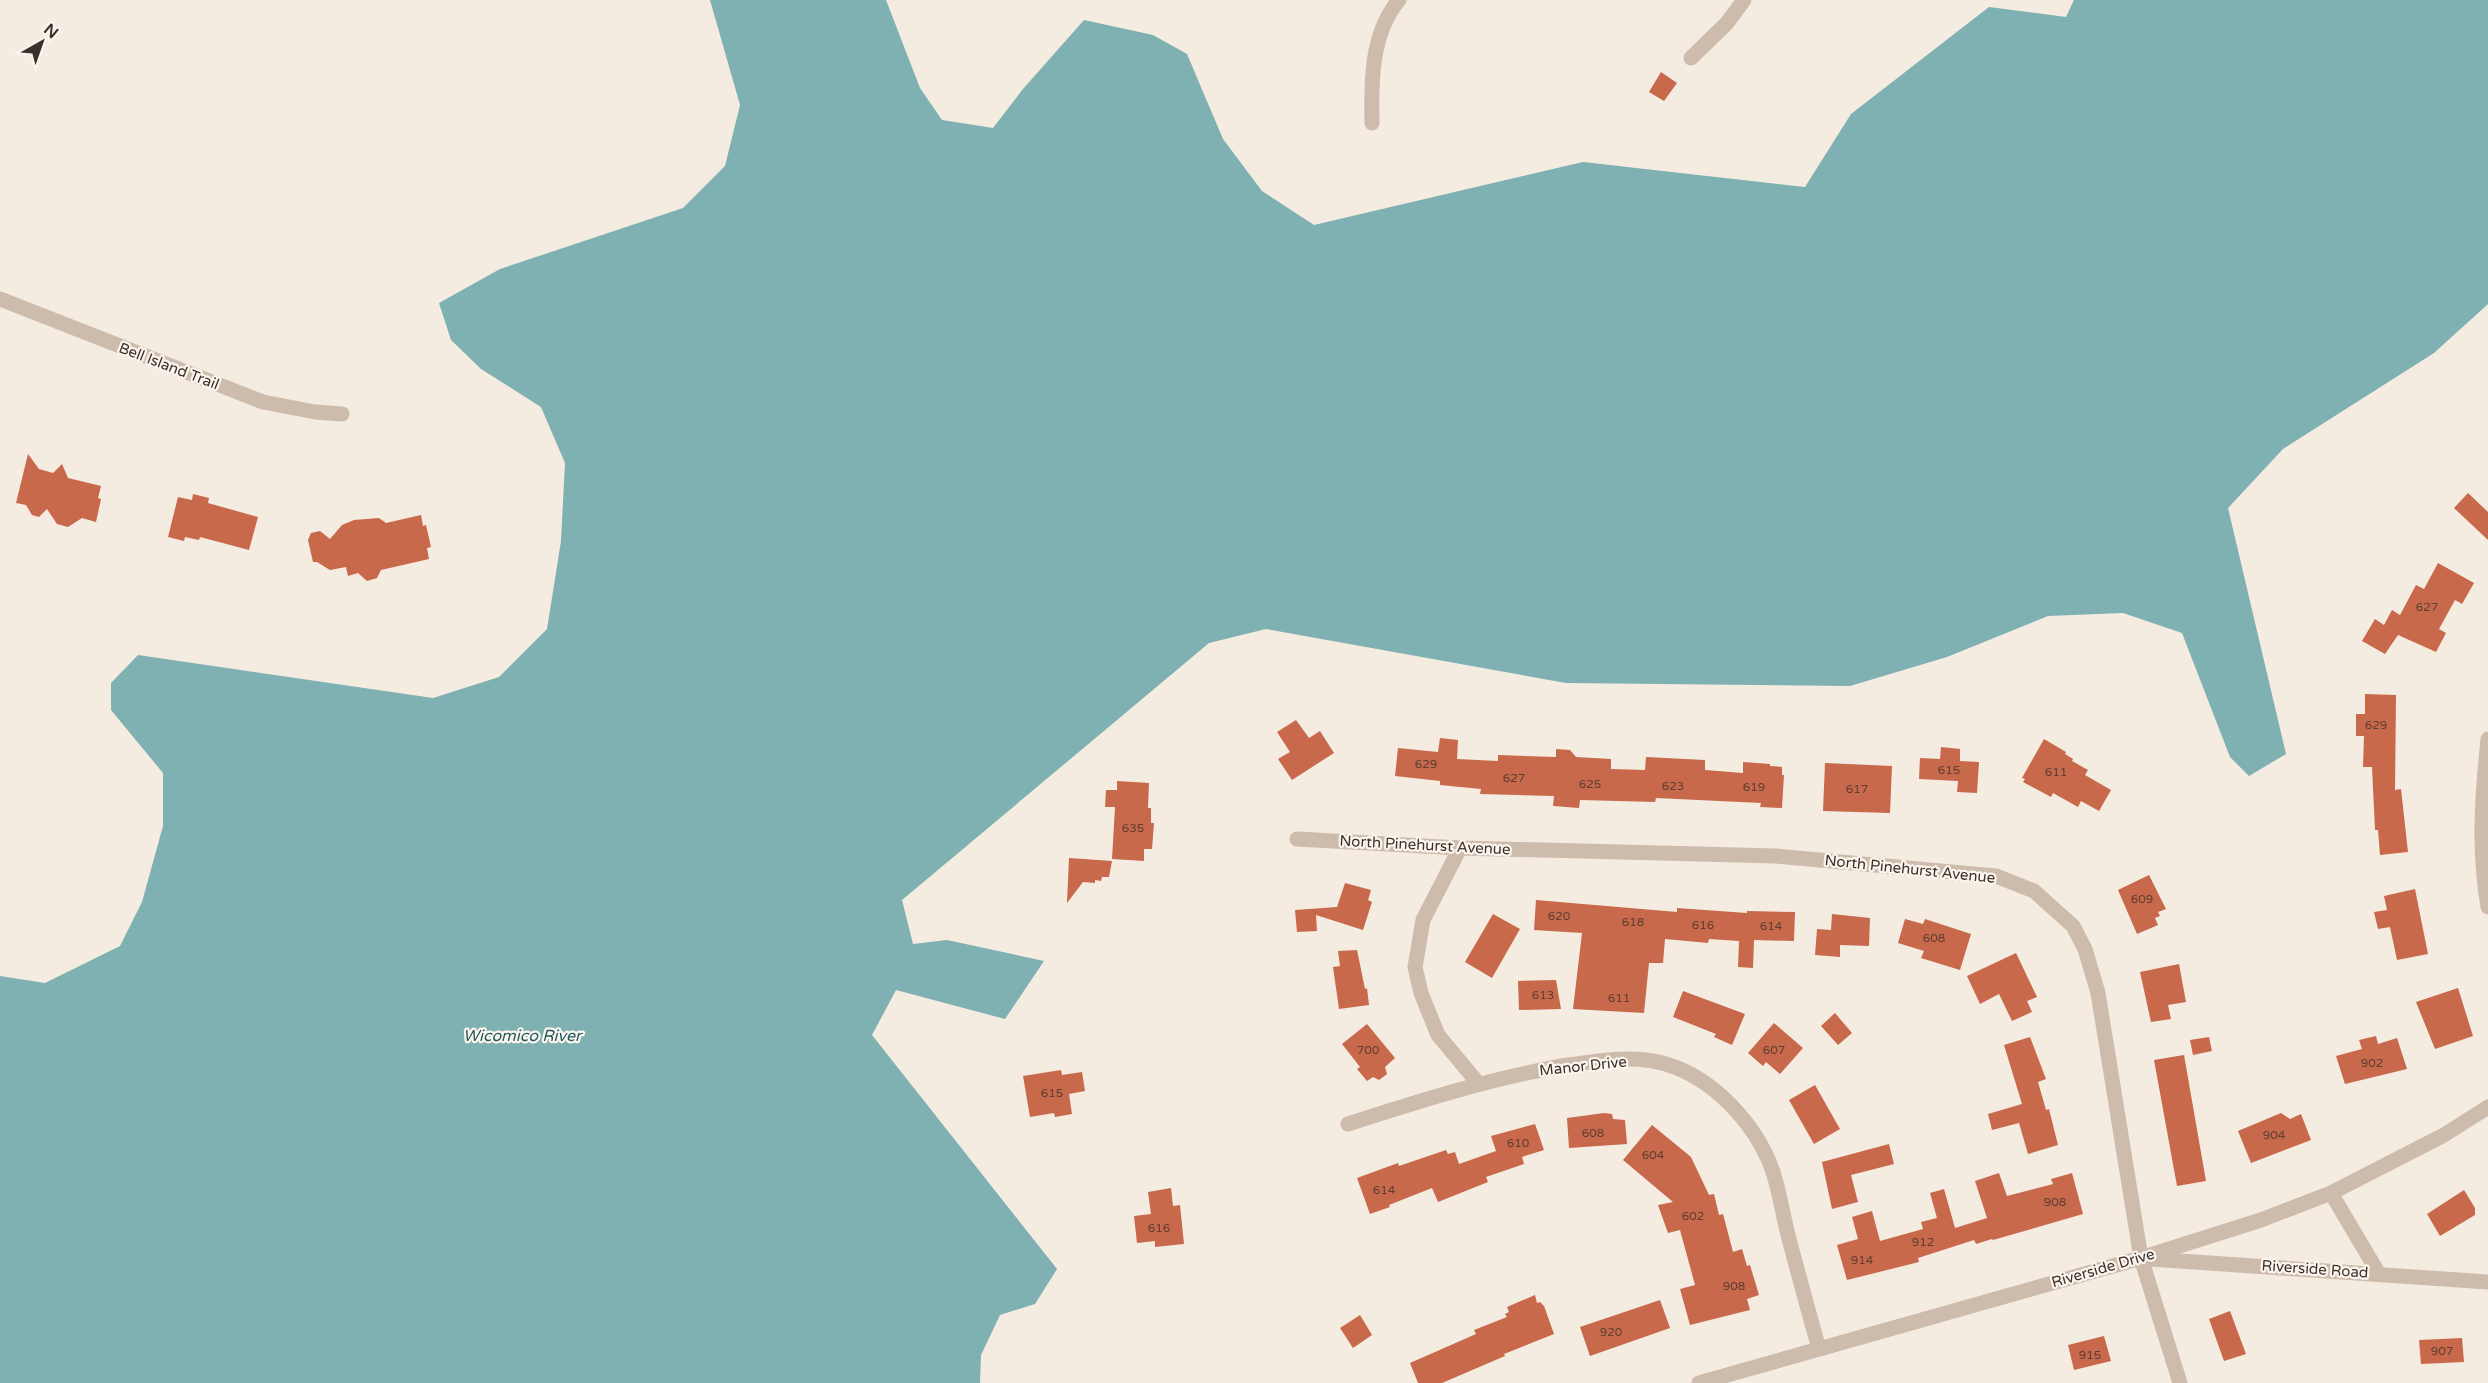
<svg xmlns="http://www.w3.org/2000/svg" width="2488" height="1383" font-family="'Varela Round',sans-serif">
	<rect width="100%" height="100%" fill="#f4ebe1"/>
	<path fill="#7fb0b2" d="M710,0h176l34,88 22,32 51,8 30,-39 61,-69 69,15 34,19 36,85 39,52 52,34 269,-63 222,25 46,-73 138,-107 77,10 8,-17h414v304l-54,49 -151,96 -55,59 58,246 -37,22 -19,-19 -48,-124 -59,-20 -75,3 -101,41 -97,29 -284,-3 -300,-54 -57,14 -307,257 11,44 34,-4 97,21 -39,58 -109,-29 -24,45 185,234 -22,35 -35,11 -19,40 -1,28h-980v-407l45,7 75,-37 22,-44 21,-76v-53l-52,-63v-27l27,-28 295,43 66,-21 48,-48 14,-88 4,-78 -24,-56 -60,-38 -30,-29 -12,-37 61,-34 183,-61 42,-42 15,-61z"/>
	<path fill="#c8694b" d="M1661,72l16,11 -13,18 -15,-9z
		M28,454l11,15 14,4 9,-9 6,14 33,8 -3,12 3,1 -5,23 -14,-4 -14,9 -11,-3 -10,-15 -8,8 -7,-2 -6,-10 -10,-2z
		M2468,493l20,19v28l-34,-32z
		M193,494l16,4 -1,5 50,14 -9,33 -49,-13 -1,3 -14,-3 -1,4 -16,-4 10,-40 14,3z
		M421,515l2,11 3,-1 5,22 -4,1 2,11 -48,11 -4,8 -10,3 -9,-8 -10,3 -2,-9 -16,3 -13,-8h-4l-5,-22 3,-7 9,-2 10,8 12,-14 12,-5 25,-2 7,5z
		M2438,563l36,20 -12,21 -7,-4 -16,29 7,4 -10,19 -38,-17 -13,19 -23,-13 13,-22 9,6 8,-15 8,5 16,-30 8,4z
		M2365,694l31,1 -1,95 6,-1 7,63 -28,3 -2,-25h-3l-3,-63h-9l1,-31h-8v-22h9z
		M1296,720l13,18 11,-7 14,22 -42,27 -14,-21 12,-7 -13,-20z
		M1440,738l18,2 -1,19 41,2v-6l58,2v-8l14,1 6,7 35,2v10l34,1 1,-13 59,3v10l38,3v-11l27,2v2l12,1v8h2l-2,33 -22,-1 1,-4 -105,-5 -1,4 -75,-2 -1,8 -26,-2 1,-10 -74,-2 1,-5 -41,-4v-4l-45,-5 3,-28 40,4z
		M2044,739l22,13 -1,2 8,5 -1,2 16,9 -3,5 26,15 -12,21 -18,-10 -3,6 -25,-14 -2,4 -28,-15 2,-3 -3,-1z
		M1941,747l19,2v12l19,1 -2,31 -20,-1 1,-11 -39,-2 1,-21 20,1z
		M1825,763l67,3 -2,47 -67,-2z
		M1117,781l32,2 -1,25h3v15h3l-2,26h-8v12l-32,-2 3,-52h-10l1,-17h11z
		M1069,858l43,3 -3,16h-7l-1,4 -6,-1v3l-12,-1 -16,21z
		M2149,875l17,34 -8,3 2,4 -5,2 3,7 -21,9 -19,-44z
		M1345,883l26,7 -3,10 4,2 -9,28 -47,-15 1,16 -20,1 -2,-22 42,-3z
		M2415,889l13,65 -31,6 -7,-33 -12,2 -4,-17 13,-2 -3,-14z
		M1536,900l141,12v-4l70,5v-2l48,1 -1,29 -40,-1 -1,28 -15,-1 1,-26 -30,-2 -1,4 -43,-4 -2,24h-14l-5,50 -71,-4 9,-76 -48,-3z
		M1493,914l27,15 -28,49 -27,-16z
		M1832,914l38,4 -1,28 -29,-1v12l-25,-2 2,-26 14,1z
		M1905,919l18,5 2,-5 46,15 -11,36 -39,-12 3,-7 -26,-8z
		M1357,950l8,39 2,-1 2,17 -30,4 -6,-42 7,-1 -2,-15z
		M2016,953l21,44 -10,4 5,11 -20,9 -13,-27 -19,10 -13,-28z
		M2179,964l7,38 -18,3 3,14 -20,3 -11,-50z
		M1556,980l5,29 -42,1 -1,-29z
		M2458,988l15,48 -38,13 -19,-47z
		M1683,991l62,23 -13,31 -18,-8 2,-3 -43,-17z
		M1835,1013l17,20 -14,12 -17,-19z
		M1774,1023l29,25 -23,26 -14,-12 -3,4 -15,-13z
		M1367,1024l28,34 -10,9 2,7 -8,6 -6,-3 -6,4 -10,-12 3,-2 -18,-23z
		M2376,1036l2,8 19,-6 10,31 -62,15 -9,-28 26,-7 -3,-9z
		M2030,1037l16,42 -8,3 8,28 3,-1 9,36 -30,9 -9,-31 -27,7 -4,-16 34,-10 -18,-59z
		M2209,1037l3,14 -19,4 -3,-15z
		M2184,1055l22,126 -29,5 -23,-126z
		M1061,1070l1,5 20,-3 3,19 -16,3 3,20 -17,3 -1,-4 -24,4 -7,-41z
		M1815,1085l25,44 -26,15 -25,-44z
		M1604,1113l8,1 1,5 12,1 2,24 -58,4 -2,-30z
		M2281,1113l9,6 11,-5 10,26 -60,23 -13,-32z
		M1535,1124l9,26 -22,7 2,7 -38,13 2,5 -50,20 -6,-14 -43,17 1,2 -20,7 -13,-36 41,-15 1,3 47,-16 2,4 7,-2 4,12 37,-13 -5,-15z
		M1652,1125l39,32 18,38 5,-1 5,21 4,-1 10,38 9,-3 5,17 3,-1 9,30 -12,4 3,11 -60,15 -10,-36 15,-4 -15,-55 -12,3 -10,-28 15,-3 -50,-42z
		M1889,1144l5,20 -43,11 7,27 -26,7 -10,-47z
		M1999,1173l8,23 46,-12 -2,-5 21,-6 11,41 -90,26 -1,-1 -16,5 -2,-4 -56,18 1,4 -72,18 -10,-35 21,-6 -6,-22 20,-6 8,30 43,-12 -2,-7 16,-4 -7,-25 14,-4 11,39 32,-10 -12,-37z
		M1171,1188l2,18 7,-1 4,39 -29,3v-6l-18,2 -3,-27 17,-2 -3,-22z
		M2464,1190l11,18v7l-35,21 -13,-22z
		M1535,1295l2,8 3,-1 4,4 10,28 -50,20 1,2 -63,27h-24l-8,-20 66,-29 -2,-4 33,-13 -2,-3 4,-2 -2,-5z
		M1660,1300l10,28 -80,28 -10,-29z
		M2230,1311l16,43 -22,7 -15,-42z
		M1360,1315l12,20 -19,13 -13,-20z
		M2104,1336l7,25 -37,9 -6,-25z
		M2462,1338l2,24 -43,2 -2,-24z"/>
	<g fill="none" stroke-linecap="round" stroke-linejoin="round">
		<path stroke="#cdbbac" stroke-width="15" d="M1691,58l36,-35 17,-23
			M1372,123c-1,-41 -1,-90 27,-123
			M0,299l263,103 52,10 27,2
			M2488,739c-6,59 -10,109 0,168
			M1297,839l163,9 316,8 220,20 38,15 39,35 12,23 13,44 43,265 39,125
			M1460,848l-37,72 -8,47 6,26 17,42 40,48
			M1348,1124c71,-23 141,-45 214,-58 33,-5 72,-12 104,-2 47,14 89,59 106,105 7,20 10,41 15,62 10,39 21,78 32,118
			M2331,1193l48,81
			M2150,1259l338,23
			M1699,1383l442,-125 120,-38 70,-27 113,-58 44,-28"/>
	</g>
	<g text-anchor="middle" stroke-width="4.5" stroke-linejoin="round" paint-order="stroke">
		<g font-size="12" fill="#5e3e33">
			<text x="2427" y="611">627</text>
			<text x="2376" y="729">629</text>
			<text x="1426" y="768">629</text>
			<text x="1949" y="774">615</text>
			<text x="2056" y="776">611</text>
			<text x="1514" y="782">627</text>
			<text x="1590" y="788">625</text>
			<text x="1673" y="790">623</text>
			<text x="1754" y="791">619</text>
			<text x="1857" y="793">617</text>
			<text x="1133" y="832">635</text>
			<text x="2142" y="903">609</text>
			<text x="1559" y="920">620</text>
			<text x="1633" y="926">618</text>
			<text x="1703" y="929">616</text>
			<text x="1771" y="930">614</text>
			<text x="1934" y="942">608</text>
			<text x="1543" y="999">613</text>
			<text x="1619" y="1002">611</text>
			<text x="1368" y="1054">700</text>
			<text x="1774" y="1054">607</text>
			<text x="2372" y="1067">902</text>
			<text x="1052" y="1097">615</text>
			<text x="1593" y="1137">608</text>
			<text x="2274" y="1139">904</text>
			<text x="1518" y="1147">610</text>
			<text x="1653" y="1159">604</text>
			<text x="1384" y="1194">614</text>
			<text x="2055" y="1206">908</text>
			<text x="1693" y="1220">602</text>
			<text x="1159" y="1232">616</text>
			<text x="1923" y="1246">912</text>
			<text x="1862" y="1264">914</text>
			<text x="1734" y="1290">908</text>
			<text x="1611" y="1336">920</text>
			<text x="2442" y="1355">907</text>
			<text x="2090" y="1359">915</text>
		</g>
		<g font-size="15" fill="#3b302b" stroke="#fbf5ee">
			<text transform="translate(169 366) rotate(21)" y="5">Bell Island Trail</text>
			<text transform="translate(1425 845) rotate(3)" y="5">North Pinehurst Avenue</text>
			<text transform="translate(1910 869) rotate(6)" y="5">North Pinehurst Avenue</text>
			<text transform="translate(1583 1066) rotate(-6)" y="5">Manor Drive</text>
			<text transform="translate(2103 1268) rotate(-16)" y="5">Riverside Drive</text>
			<text transform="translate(2315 1269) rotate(4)" y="5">Riverside Road</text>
		</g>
		<g font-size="16" font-style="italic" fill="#1f5a5e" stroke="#fbf5ee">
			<text x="522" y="1041">Wicomico River</text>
		</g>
	</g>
	<g transform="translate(42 42) rotate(40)" stroke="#fbf5ee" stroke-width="4.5" paint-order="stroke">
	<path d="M0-4.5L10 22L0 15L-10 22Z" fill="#3b302b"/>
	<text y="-9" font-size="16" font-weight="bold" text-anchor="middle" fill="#3b302b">N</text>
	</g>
</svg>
